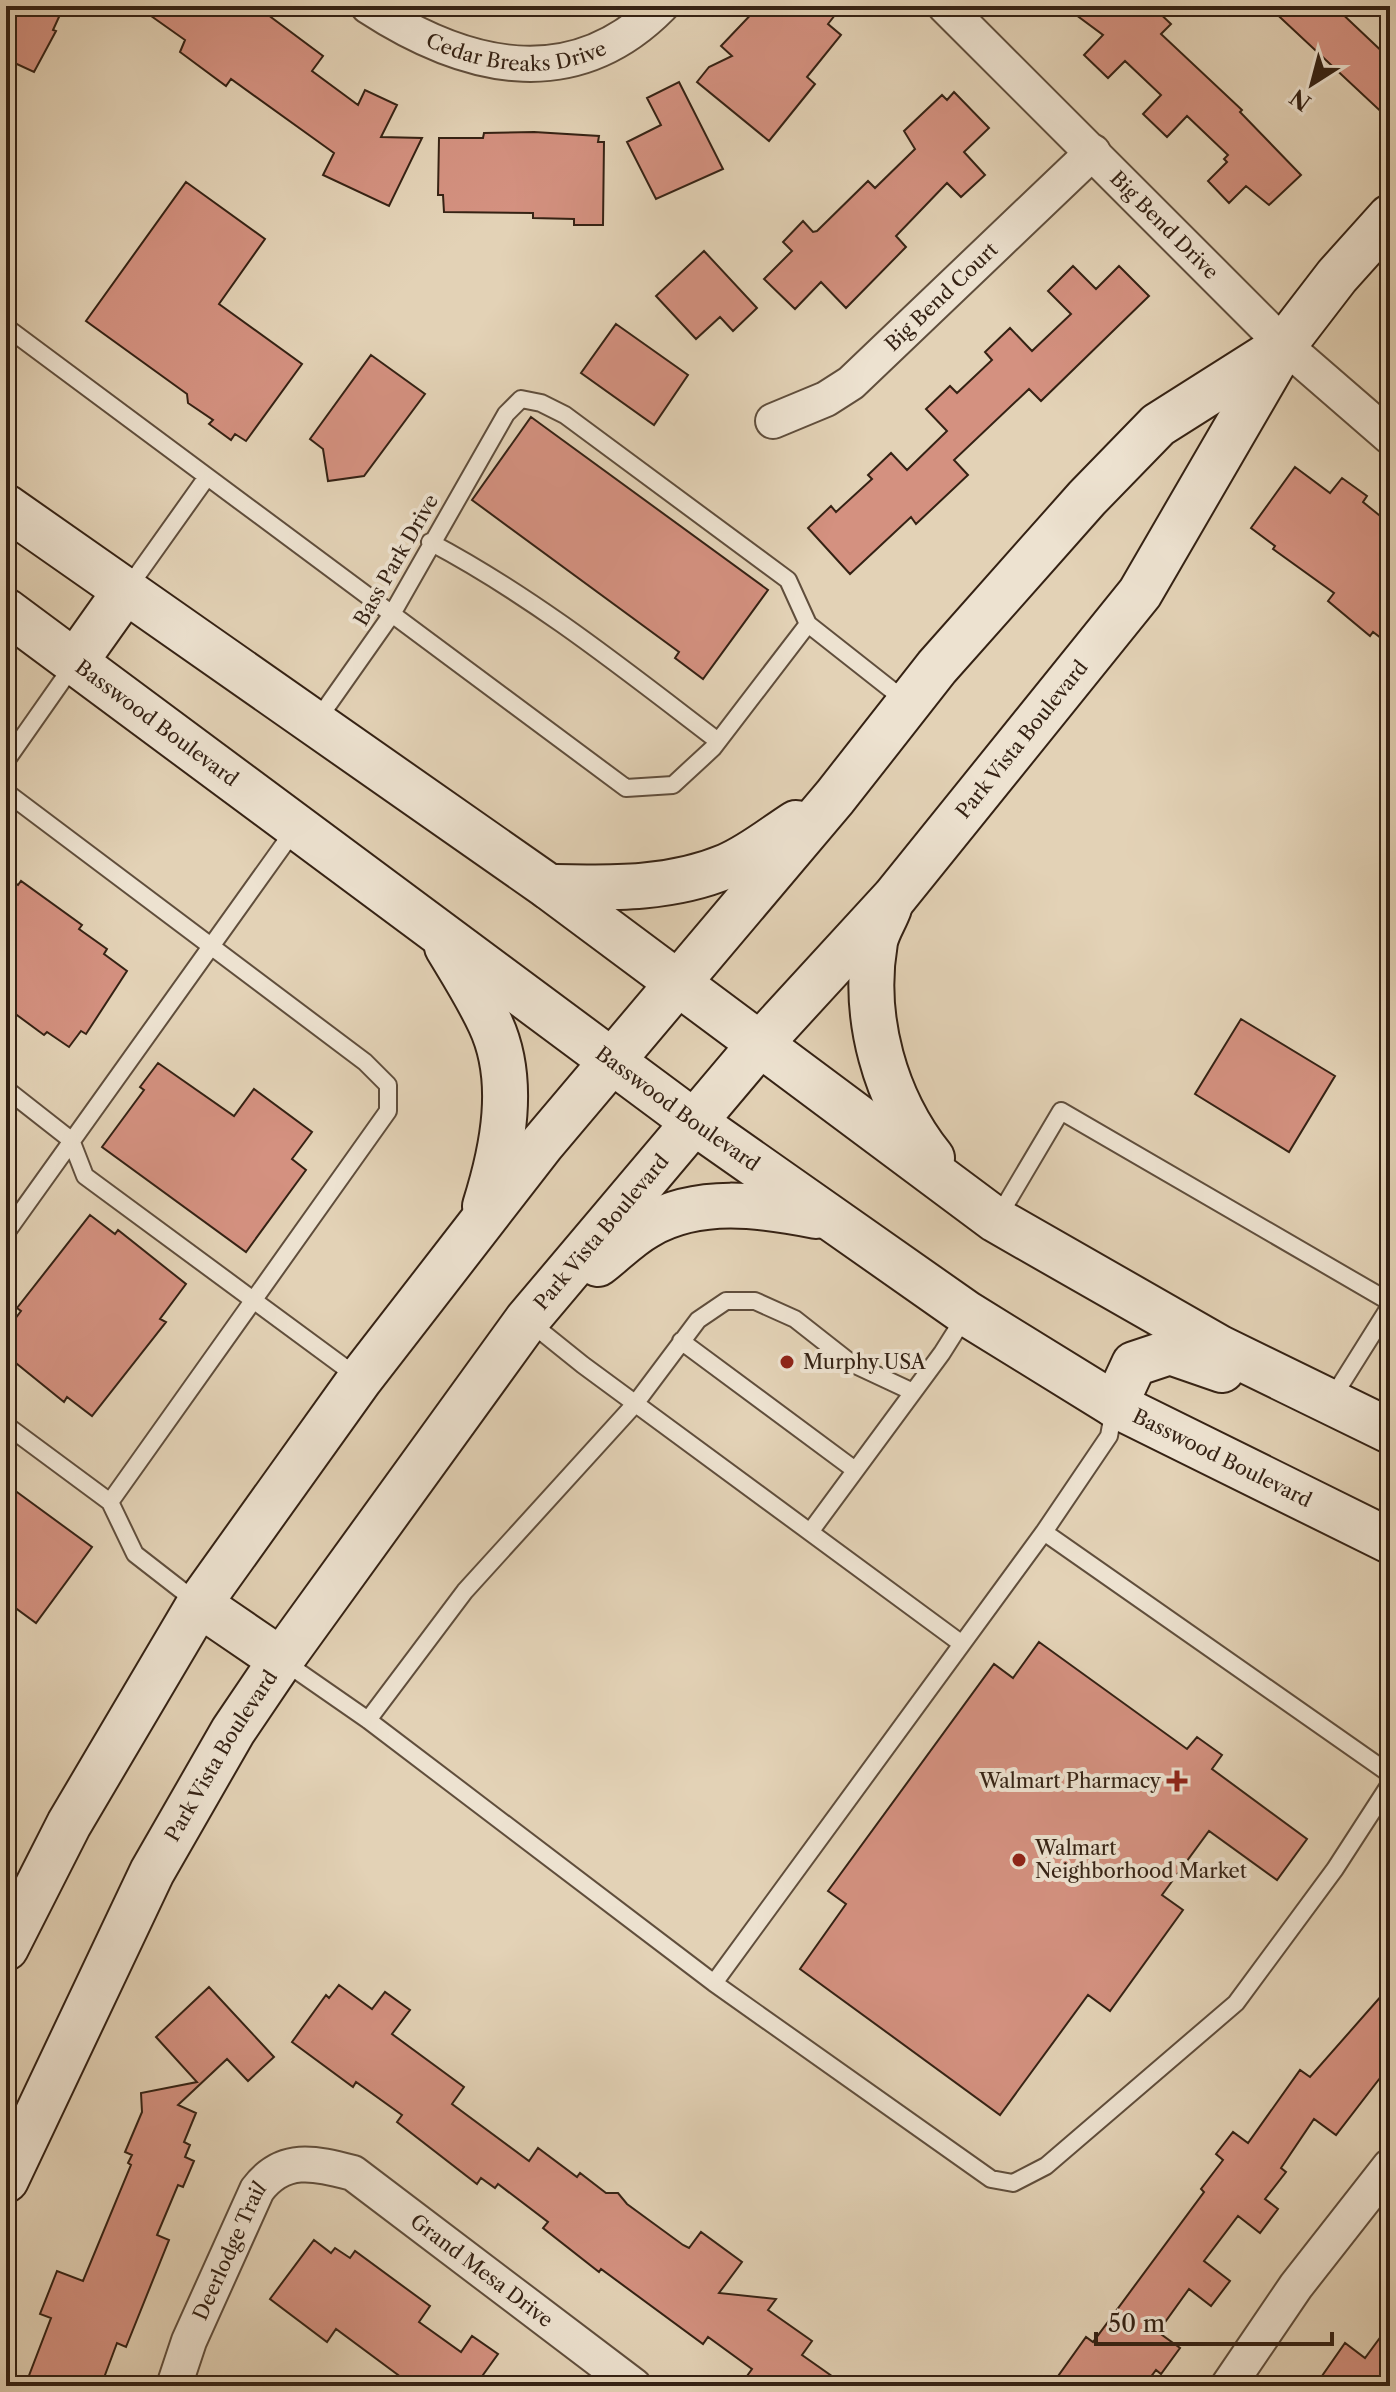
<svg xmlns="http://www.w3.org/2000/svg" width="1396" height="2392" font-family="'Libre Caslon Text',serif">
	<rect width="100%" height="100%" fill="#e3d2b6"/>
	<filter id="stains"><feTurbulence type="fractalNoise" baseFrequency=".0025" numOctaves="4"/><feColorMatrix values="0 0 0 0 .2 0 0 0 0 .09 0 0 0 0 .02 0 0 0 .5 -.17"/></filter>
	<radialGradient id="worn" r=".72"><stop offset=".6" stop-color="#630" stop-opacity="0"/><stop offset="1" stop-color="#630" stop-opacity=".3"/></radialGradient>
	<path fill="#d49180" stroke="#352214" stroke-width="2" d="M6,6h58l-11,24 3,1 -22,41 -28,-13z
		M137,6h119l67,50 -11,15 46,34 7,-15 32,15 -16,32 41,1 -33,68 -66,-31 11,-22 -103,-74 -5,7 -46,-34 5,-12z
		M759,6h83l-14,18 13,11 -34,42 8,7 -46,57 -72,-59 12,-15 23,-11 -11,-10z
		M1064,6h88l19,18 -10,10 81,76 -2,2 61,63 -32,30 -23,-19 -17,17 -21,-22 19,-19 -3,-3 4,-4 -41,-39 -20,21 -24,-23 18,-19 -36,-34 -17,17 -24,-23 19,-20z
		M1268,6h66l56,53v61z
		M679,82l44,87 -67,30 -29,-57 34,-17 -14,-27z
		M954,92l35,36 -25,24 21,23 -24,22 -14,-14 -51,53 10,11 -60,61 -25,-26 -26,27 -31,-30 28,-28 -9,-9 20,-21 10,11 4,-1 51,-50 7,7 40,-39 -11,-18 38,-36 5,5z
		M534,132l65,4 -1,6h6l-1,83h-29v-6l-41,-1v-5l-89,-1 -1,-17h-5l1,-57h44l1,-5z
		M186,182l79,57 -46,65 83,60 -56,77 -11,-7 -4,6 -22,-16 4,-4 -25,-17 -1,-9 -101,-73z
		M704,251l53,57 -24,23 -13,-14 -24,22 -40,-43z
		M1073,266l23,23 23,-23 30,30 -108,105 -12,-12 -75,71 14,15 -52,49 -5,-7 -61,57 -42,-46 23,-22 5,6 36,-33 -4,-4 23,-22 16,17 40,-39 -21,-22 24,-23 7,7 35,-33 -7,-8 25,-24 22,23 39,-37 -23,-23z
		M616,324l72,51 -34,50 -73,-52z
		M371,355l54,39 -61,82 -36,5 -5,-32 -13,-10z
		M531,417l237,173 -65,89 -28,-21 4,-6 -207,-152z
		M1295,467l35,26 12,-15 25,18 -4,6 27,22v121l-17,-13 -3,4 -42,-35 6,-8 -61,-44 2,-3 -24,-18z
		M6,877l12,8 3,-4 61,44 -3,4 28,20 -3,5 23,17 -41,63 -5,-3 -12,16 -22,-15 -3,3 -38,-28z
		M1241,1019l94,57 -46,76 -94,-58z
		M158,1063l76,53 20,-27 58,43 -20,27 14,11 -60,82 -144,-105 42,-57 -4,-3z
		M90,1215l25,19 3,-4 68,54 -26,35 6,3 -74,94 -25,-19 -3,5 -58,-47v-24l15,-20 -4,-3z
		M6,1484l86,63 -56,76 -30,-22z
		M1039,1642l148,107 10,-12 25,18 -10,14 95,70 -30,41 -68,-49 -47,64 21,15 -73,101 -22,-16 -88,120 -200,-146 46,-65 -18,-13 166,-227 19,14z
		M339,1985l33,24 13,-17 25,18 -18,24 72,53 -12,17 77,57 9,-13 39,29 3,-4 26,20h12l9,11 56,41 6,3 12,-16 41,30 -23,31 57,6 -8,11 44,31 -10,14 44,31h-86l-13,-10 5,-7 -44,-32 -5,7 -102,-75 -2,3 -56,-44 5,-6 -50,-38 -3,4 -14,-10 -4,6 -80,-62 5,-7 -46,-33 -3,5 -61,-45 34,-47 3,3z
		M1390,1986v79l-54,70 -22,-16 -33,49 5,4 -21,27 13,10 -18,24 -22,-17 -34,45 26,20 -19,25 -22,-17 -31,43 22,16 -19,26 -5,-4 -12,16h-93l35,-49 7,5 111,-150 -3,-3 22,-29 -7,-6 17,-22 15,11 52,-73 10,7z
		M209,1987l65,70 -26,24 -21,-22 -49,46 18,8 -12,29 6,3 -5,12 9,4 -11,26 -5,-2 -21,50 12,5 -43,107 -9,-4 -15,40 -16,-6 -3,9h-58l26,-68 -11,-4 17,-43 26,10 48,-116 -3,-2 4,-8 -7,-3 17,-40 -1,-19 56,-11 -41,-45z
		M314,2240l17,13 4,-5 15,10 5,-7 75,55 -11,16 42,30 11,-16 26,18 -23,32h-62l-77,-57 -9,13 -57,-43z
		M1390,2324v62h-75l30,-43 20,15z"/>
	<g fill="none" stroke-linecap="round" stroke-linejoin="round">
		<g stroke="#604e3c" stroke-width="20">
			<path id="lane" d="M6,327l620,461 47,-3 40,-37 95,-124 99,78
				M430,542c104,55 195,128 288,199
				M128,588l79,-111
				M316,722l76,-108 114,-200 15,-15 20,4 24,12 223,165 20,44
				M6,761l68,-97
				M6,792l359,270 23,23v26l-278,391
				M6,1089l65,51 14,36 274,202
				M997,1219l64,-108 329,191
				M6,1233l289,-404
				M527,1320l56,45 379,279
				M681,1341l174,129
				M1331,1400l59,-94
				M6,1425l104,77 25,52 63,49
				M810,1532l132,-179 24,-38
				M1044,1532l346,242
				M283,1661l85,59 346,263 277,196 22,4 33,-17 190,-163 99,-134 55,-85
				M368,1720l97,-129 170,-187 63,-84 28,-19h29l40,18 56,44 62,29
				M714,1983l330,-451 65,-96 5,-27"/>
		</g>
		<g stroke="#604e3c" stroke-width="38">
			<g id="street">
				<path id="s1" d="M368,6c95,62 203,91 293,0"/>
				<path id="s2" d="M945,6l339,339 106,92"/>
				<path id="s3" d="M773,421l53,-22 25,-16 242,-231"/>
				<path id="s4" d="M174,2386l15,-45 68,-151c26,-35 57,-27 96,-17l281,213"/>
				<path d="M1228,2386l68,-100 94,-120"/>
			</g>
		</g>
		<g stroke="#352214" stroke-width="48">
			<g id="secondary">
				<path d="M6,507l543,380 447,333 224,128 170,83"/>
				<path id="s5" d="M6,611l688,511 272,191 149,92 275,136"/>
				<path d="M75,662l49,-69"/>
				<path d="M549,887c61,1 121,3 178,-21 24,-10 47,-29 69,-43"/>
				<path d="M889,908c-4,11 -12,23 -14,34 -13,76 10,157 57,216"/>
				<path d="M447,947c15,25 31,50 43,76 27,57 13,126 -5,183"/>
				<path d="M598,1264c16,-12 31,-28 49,-38 51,-30 114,-21 169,-10"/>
				<path d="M1115,1405l19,-41 36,-12 52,18"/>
				<path d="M199,1604l82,56"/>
				<path d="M6,1948l63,-124 130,-220 161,-225 182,-235 293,-347 102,-130 150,-169 71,-73 120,-76"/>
				<path id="s6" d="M6,2180l146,-308 81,-141 48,-71 246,-340 233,-276 134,-146 246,-305 144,-248 53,-69 53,-59"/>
			</g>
		</g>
		<use href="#lane" stroke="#ede2d0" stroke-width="16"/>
		<use href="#street" stroke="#ede2d0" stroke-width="34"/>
		<use href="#secondary" stroke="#ede2d0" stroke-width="44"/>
	</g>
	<g fill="#8f2418" stroke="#ede2d0" stroke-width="3">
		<circle cx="787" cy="1362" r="8"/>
		<path d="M1173 1769h8v8h8v8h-8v8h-8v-8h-8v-8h8z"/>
		<circle cx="1019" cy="1860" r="8"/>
	</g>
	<g text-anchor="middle" stroke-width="8" stroke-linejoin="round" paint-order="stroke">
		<g font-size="20" fill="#352214" stroke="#ede2d0">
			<text dy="7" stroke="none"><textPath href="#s1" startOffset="160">Cedar Breaks Drive</textPath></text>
			<text dy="7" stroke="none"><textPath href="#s2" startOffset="310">Big Bend Drive</textPath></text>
			<text dy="7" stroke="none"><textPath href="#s3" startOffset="212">Big Bend Court</textPath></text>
			<text transform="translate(396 560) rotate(-60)" y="7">Bass Park Drive</text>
			<text dy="7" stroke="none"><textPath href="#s5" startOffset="188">Basswood Boulevard</textPath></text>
			<text dy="7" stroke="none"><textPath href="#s6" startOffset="1772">Park Vista Boulevard</textPath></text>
			<text dy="7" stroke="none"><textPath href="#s5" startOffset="836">Basswood Boulevard</textPath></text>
			<text dy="7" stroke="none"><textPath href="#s6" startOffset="1124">Park Vista Boulevard</textPath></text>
			<text dy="7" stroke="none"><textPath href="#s5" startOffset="1484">Basswood Boulevard</textPath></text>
			<text dy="7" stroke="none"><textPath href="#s6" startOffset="476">Park Vista Boulevard</textPath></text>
			<text dy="7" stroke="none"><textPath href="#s4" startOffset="146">Deerlodge Trail</textPath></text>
			<text dy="7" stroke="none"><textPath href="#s4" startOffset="480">Grand Mesa Drive</textPath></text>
		</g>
		<g font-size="20" fill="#352214" stroke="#ede2d0" text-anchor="start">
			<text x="803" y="1369">Murphy USA</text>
			<text x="1161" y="1788" text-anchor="end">Walmart Pharmacy</text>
			<text x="1035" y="1855">Walmart<tspan x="1035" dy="23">Neighborhood Market</tspan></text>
		</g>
	</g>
	<rect width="1396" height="2392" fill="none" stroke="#e3d2b6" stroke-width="32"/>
	<rect x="8" y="8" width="1380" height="2376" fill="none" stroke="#352214" stroke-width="4"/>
	<rect x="16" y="16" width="1364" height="2360" fill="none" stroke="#352214" stroke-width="2"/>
	<g transform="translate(1312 84) rotate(216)" stroke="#ede2d0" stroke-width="6" paint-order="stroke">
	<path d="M0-6L14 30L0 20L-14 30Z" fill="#352214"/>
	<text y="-12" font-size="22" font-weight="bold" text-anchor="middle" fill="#352214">N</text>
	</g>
	<path d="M1096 2332v12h236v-12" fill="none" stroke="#352214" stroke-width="4"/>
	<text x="1108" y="2332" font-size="24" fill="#352214" stroke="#ede2d0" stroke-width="6" paint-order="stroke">50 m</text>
	<rect width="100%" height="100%" filter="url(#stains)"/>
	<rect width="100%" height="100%" fill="url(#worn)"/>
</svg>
